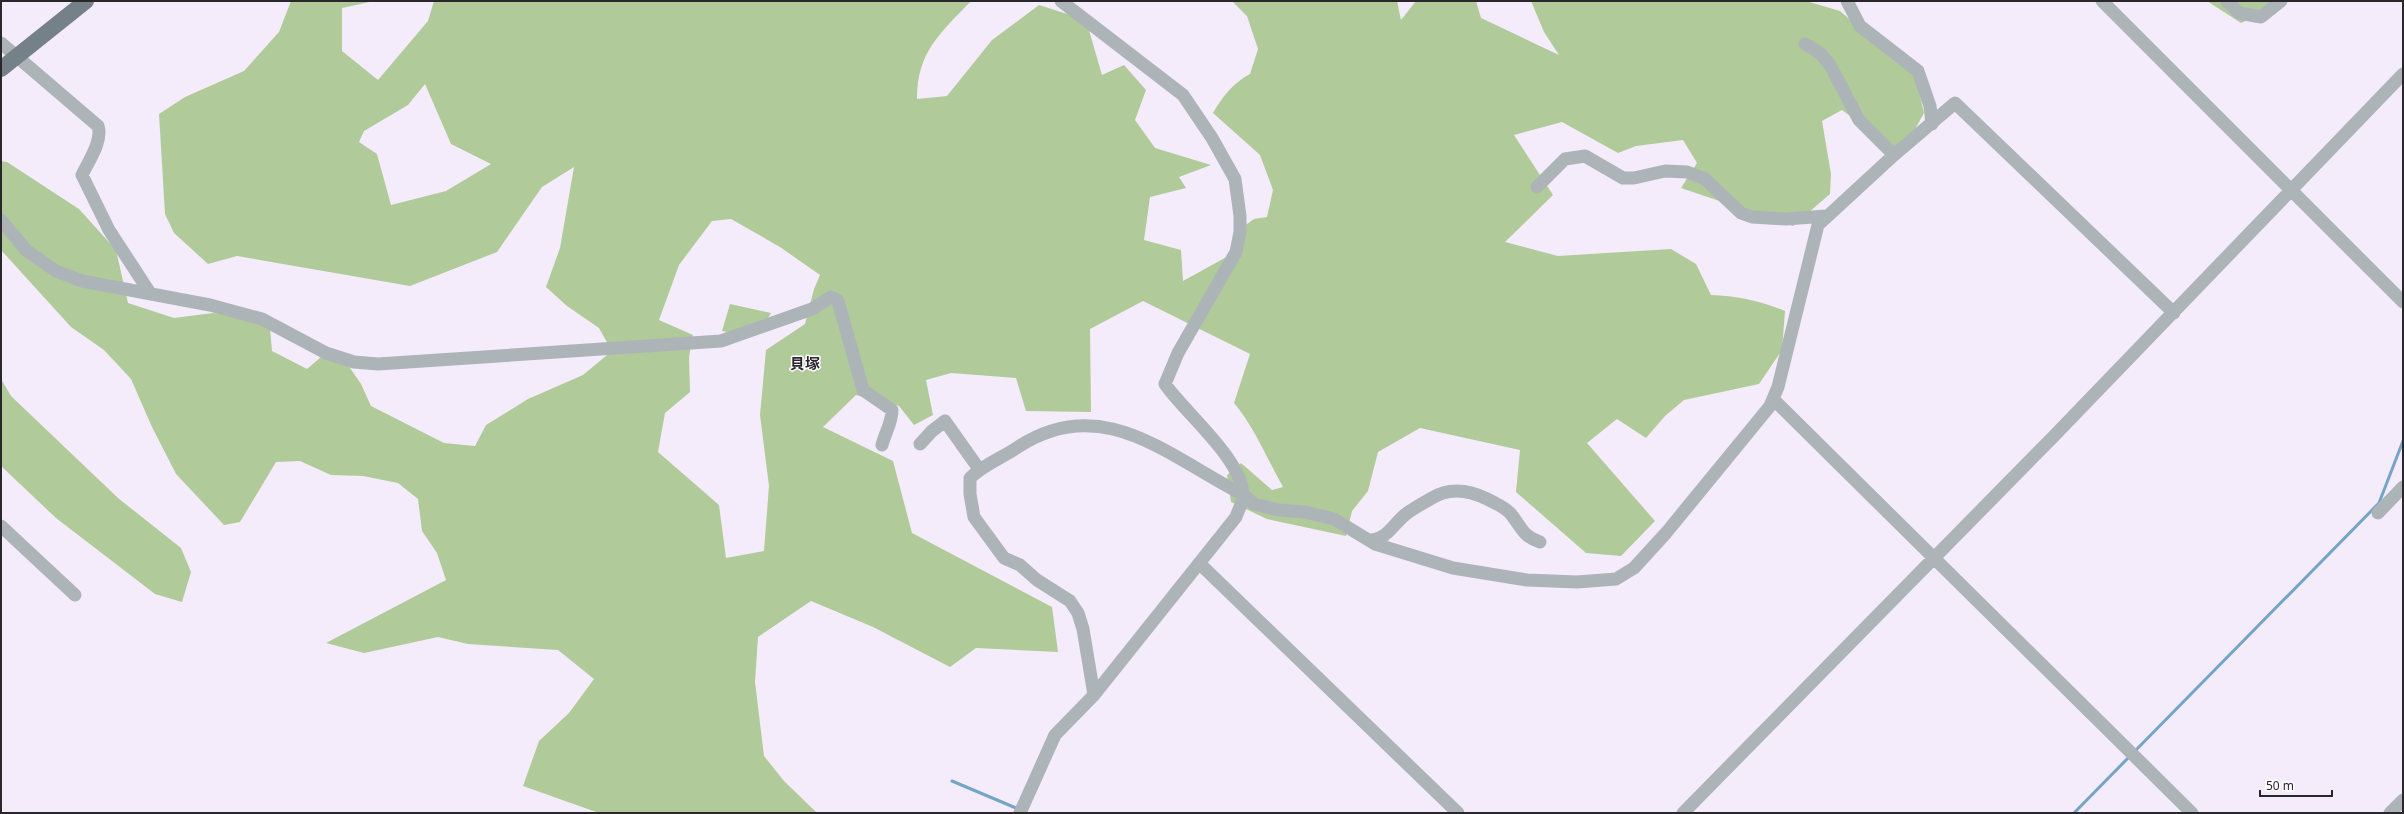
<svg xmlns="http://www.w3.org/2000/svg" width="2404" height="814" font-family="'Noto Sans','Noto Sans JP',sans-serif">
	<rect width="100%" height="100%" fill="#f4ecfb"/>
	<path fill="#b1ca99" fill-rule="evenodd" d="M291,1h83l-32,7v43l36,29 50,-59 6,-20h537c-30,32 -54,50 -54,98l30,-3 45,-56 47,-35 47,15 16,55 22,-10 22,25 -11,30 20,28 56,17 -32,12 7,11 -36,9 -6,43 37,10 2,31 47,-26 6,-23 18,-13 13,-2 6,-27 -13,-35 -47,-42c10,-17 19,-29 37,-39l8,-25 -11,-33 -15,-15h165l4,19 15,-19h60l5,17 78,37 -15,-23 -13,-31h275l34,10 75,64 9,38 -11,20 -20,15 -51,-38 -20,11 9,53 -1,20 -37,32 -112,-38 16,-25 -14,-23 -47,6 -18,7 -56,-31 -48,13 39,60 -48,47 53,14 113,-7 25,15 15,31c26,1 50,6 74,16l-3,39 -23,34 -75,16 -19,16 -19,22 -29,-19 -30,24 68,78 -34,35 -35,-3 -70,-61 4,-42 -100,-22 -42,24 -10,39 -16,20 -6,25 -79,-17 -36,-17 -4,-27 14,-12 31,27 11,-3c-16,-28 -28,-59 -49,-84l16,-49 -107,-53 -53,28 1,83 -65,-1 -10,-33 -65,-5 -25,7 7,35 -19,10 -15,-19 -43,-11 -33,32 70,34 19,72 140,74 6,45 -82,-4 -26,19 -77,-40 -62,-26 -53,36 -3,45 9,74 20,25 33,32h-218l-76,-27 16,-45 30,-28 25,-34 -36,-29 -90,-6 -30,-7 -74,16 -38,-10 120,-63 -9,-27 -15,-22 -4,-32 -20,-16 -35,-7 -32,-1 -31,-14 -24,1 -36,60 -16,3 -48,-51 -24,-47 -21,-48 -27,-29 -33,-23 -70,-77v-89l6,1 72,47 37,41 12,53 46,15 39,-5 31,4 26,12 2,22 35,18 14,-12 25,5 15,22 10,22 73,37 31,3 11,-21 42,-26 55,-24 24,-20 1,-11 -9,-16 -32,-22 -21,-19 14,-39 14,-81 -32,20 -45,65 -87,34 -173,-30 -29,8 -34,-31 -9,-19 -6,-100 26,-17 59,-26 35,-39zM425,84l26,60 40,20 -45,27 -55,14 -14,-51 -18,-12 5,-11 44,-26zM731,219l49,28 40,28 -6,14 -9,35 -39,26 -6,65 9,71 -5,65 -38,7 -7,-53 -61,-53 7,-39 25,-21 -1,-35 4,-22 -34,-15 20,-55 33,-44z
		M2207,1h82l-48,22z
		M730,304l41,9 -12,21 -11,2 -26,-5z
		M1,379l10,17 107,102 63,50 10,24 -9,30 -27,-8 -99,-76 -55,-52z"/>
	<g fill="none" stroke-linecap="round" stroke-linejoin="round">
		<path stroke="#74a5c7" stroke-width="3" d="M2134,752l245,-249 24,-62
			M952,781l64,27
			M2074,813l56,-57"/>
		<path stroke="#adb4b8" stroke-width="13" d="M1847,1l13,25 58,45 12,35 2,18
			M2102,1l301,301
			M2227,1l12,12 22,4 20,-16
			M1,43l97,83c5,15 -10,36 -16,49l27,55 41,63
			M1805,44l15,9 10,12 29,55 35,35
			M1537,187l28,-28 20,-3 38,22h11l31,-7 22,1 18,7 36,34 11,4 34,2 40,-3
			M1,220l26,31 29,20 26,10 128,24 52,14 64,34 28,9 24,2 343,-23 91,-32 19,-12 7,4 25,89 29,20c0,13 -7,23 -10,35
			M1773,399l419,414
			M920,444l12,-13 13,-10 34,48
			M2378,513l25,-26
			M1,526l74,69
			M1370,540c18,-1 23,-16 36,-26 8,-6 17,-11 26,-16 21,-13 43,-6 63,5 6,3 11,6 15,10 11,13 13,24 30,29
			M1199,563l259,250
			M1094,695l-11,-66 -5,-16 -8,-12 -33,-21 -17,-15 -16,-7 -30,-41 -4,-23v-16c14,-14 32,-20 48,-31 85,-56 152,11 226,48l10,9 24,6 27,2 29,7 41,25 78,24 74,12 50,2 39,-3 18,-11 32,-35 104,-127 8,-19 40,-162 76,-70 61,-52 219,210
			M1020,813l35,-78 39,-40 142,-178c2,-7 8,-16 7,-23 -2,-36 -58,-81 -78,-110l13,-31 58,-101 4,-20v-16l-5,-37 -23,-41 -29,-43 -122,-94
			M1683,813l371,-377 349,-362
			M2390,813l13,-13"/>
		<path stroke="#758189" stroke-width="16" d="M1,69l85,-68"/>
	</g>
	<g text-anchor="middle" stroke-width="3" stroke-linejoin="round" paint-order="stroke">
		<g font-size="15" font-weight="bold" fill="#2a272c" stroke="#fefcff">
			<text x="805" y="369">貝塚</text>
		</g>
	</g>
	<rect width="2404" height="814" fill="none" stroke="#2a272c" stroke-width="4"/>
	<path d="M2260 790v6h72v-6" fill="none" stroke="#2a272c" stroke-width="2"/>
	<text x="2266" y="790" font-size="12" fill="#2a272c" stroke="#fefcff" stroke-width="3" paint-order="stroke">50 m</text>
</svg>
